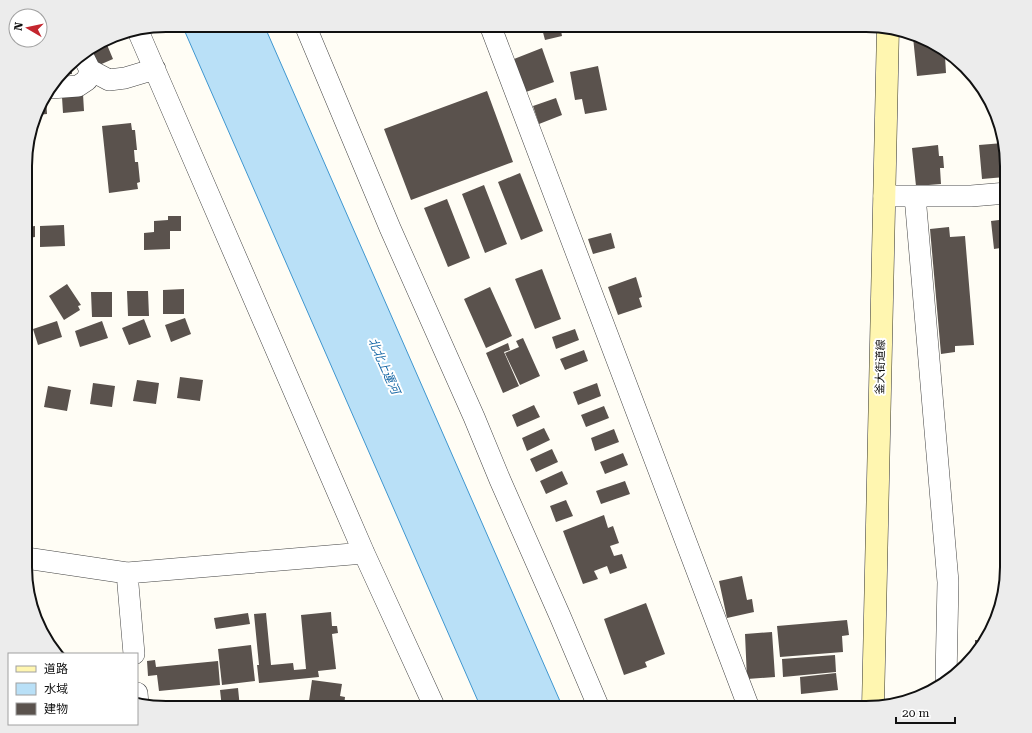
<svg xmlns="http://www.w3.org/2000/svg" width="1032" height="733" font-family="'Roboto Serif','Noto Sans JP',serif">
	<rect width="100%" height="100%" fill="#fffdf5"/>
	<path fill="#b9e0f7" stroke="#3f96cf" d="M182,25h82l299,683h-82z"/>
	<path fill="#5a524d" d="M541,25h19l2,11 -17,4z
		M913,37h9l27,16v2l-4,1 1,17 -29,3z
		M105,40l8,19 -16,7 -8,-16z
		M542,48l12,34 -28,10 -12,-33z
		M71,62l1,12 -11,1 6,-8z
		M598,66l9,44 -22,4 -3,-15 -7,1 -5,-28z
		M487,91l26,71 -102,38 -27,-71z
		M83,94l1,17 -21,2 -1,-16z
		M46,96l1,18 -11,1 4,-12z
		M556,98l6,17 -23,9 -6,-18z
		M131,123l1,7h3l2,20h-3l1,12h3l2,20 -3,1 1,6 -29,4 -7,-67z
		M1003,143l4,14v9h-3l1,11 -23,2 -3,-34z
		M938,145l1,11h4l1,12h-4l1,16 -25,2 -4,-38z
		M520,173l23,58 -22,9 -23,-58z
		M484,185l23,59 -22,9 -23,-59z
		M447,199l23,59 -22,9 -24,-59z
		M168,216h13v15h-11v18l-26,1v-17l10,-1v-11l14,-1z
		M1007,219v28l-13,2 -3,-28z
		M64,225l1,21 -25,1v-21z
		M35,226v11l-7,1 -2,-11z
		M949,227l1,10 15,-1 9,109 -19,1v6l-14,2 -11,-125z
		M611,233l4,15 -22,6 -5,-15z
		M542,269l19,50 -26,10 -20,-50z
		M636,277l6,20 -3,1 3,9 -24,8 -10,-28z
		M67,284l14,21 -3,1 2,4 -16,10 -15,-24z
		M490,287l22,49 -26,12 -22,-49z
		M184,289v25h-21v-24z
		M127,291h21l1,25h-21z
		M91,292h21v25h-20z
		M185,318l6,16 -20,8 -6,-17z
		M144,319l7,18 -22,8 -7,-17z
		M57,321l5,16 -24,8 -5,-16z
		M102,321l6,17 -28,9 -5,-16z
		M575,329l4,11 -23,9 -4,-12z
		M523,338l17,38 -20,9 -15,-32 14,-6 -3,-6z
		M508,343l2,7 -6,2 15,34 -16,7 -17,-40z
		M584,350l4,11 -23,9 -5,-11z
		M180,377l23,3 -3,21 -23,-3z
		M137,380l22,3 -3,21 -23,-3z
		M93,383l22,3 -3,21 -22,-3z
		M597,383l4,13 -23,9 -5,-13z
		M48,386l23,4 -4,21 -23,-4z
		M534,405l6,12 -23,10 -5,-12z
		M604,406l5,12 -23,9 -5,-12z
		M544,428l6,12 -23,11 -5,-13z
		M614,429l5,13 -24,9 -4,-13z
		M552,449l6,13 -22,10 -6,-13z
		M623,453l5,12 -23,9 -5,-12z
		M562,471l6,13 -22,10 -6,-13z
		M625,481l5,13 -29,10 -5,-13z
		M566,500l7,16 -17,6 -6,-16z
		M604,515l4,13 5,-2 6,17 -9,3 4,10 8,-2 5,14 -17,6 -3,-8 -13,5 4,8 -15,5 -20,-53z
		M742,576l5,24 5,-1 2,13 -27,6 -8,-37z
		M646,603l19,51 -20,8 2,5 -23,8 -20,-56z
		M331,612l1,14h5l1,7 -6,1 4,35 -18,2 1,6 -60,6 -2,-18h2l-5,-51 12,-1 5,52 22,-2 1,7 12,-1 -5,-54z
		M248,613l2,11 -34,5 -2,-11z
		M847,620l2,15 -7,1 1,16 -63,5 -3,-31z
		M772,632l3,45 -28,2 -2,-45z
		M975,640h10l-7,13 -3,3z
		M251,645l4,36 -33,4 -4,-36z
		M835,655l1,17 -53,5 -1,-18z
		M155,660l1,7 62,-6 2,24 -61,6 -2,-16 -9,1 -1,-15z
		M836,673l2,17 -37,4 -1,-17z
		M312,680l30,4 -2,12 5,1 -1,9h-4l-1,2h-31z
		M238,688l2,20h-18l-2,-18z"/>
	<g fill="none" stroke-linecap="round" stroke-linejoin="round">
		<g stroke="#444" stroke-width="22">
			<path id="street" d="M305,25l85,203 84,189 26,63 60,136 39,92
				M490,25l259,683
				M138,31l226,522 71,155
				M90,70l19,10 16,-2 30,-9
				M51,88l27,-2 9,-6 3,-10 -8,-16
				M884,196h87l36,-3
				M915,196l33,386 -2,97
				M26,558l101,15 237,-20
				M127,573l7,81
				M137,693l1,11"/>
		</g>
		<g stroke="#333" stroke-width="23">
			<path id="secondary" d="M873,706l15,-678"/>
		</g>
		<use href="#street" stroke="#fff" stroke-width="21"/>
		<use href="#secondary" stroke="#fff6b0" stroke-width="22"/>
	</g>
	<g text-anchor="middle" stroke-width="4" stroke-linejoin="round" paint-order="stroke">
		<g font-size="11" fill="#111" stroke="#fff">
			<text transform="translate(880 367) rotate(-89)" y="4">釜大街道線</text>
		</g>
		<g font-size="12" font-style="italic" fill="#1768a6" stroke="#fff">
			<text transform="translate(384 366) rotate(66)" y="4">北北上運河</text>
		</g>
	</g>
	<path d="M0 0H1032V733H0ZM166 32H866A134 134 0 0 1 1000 166V567A134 134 0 0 1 866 701H166A134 134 0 0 1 32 567V166A134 134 0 0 1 166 32Z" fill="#ececec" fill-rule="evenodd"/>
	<path fill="none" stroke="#111" stroke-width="2" d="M166 32H866A134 134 0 0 1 1000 166V567A134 134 0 0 1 866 701H166A134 134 0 0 1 32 567V166A134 134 0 0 1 166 32Z"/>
	<rect x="8" y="653" width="130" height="72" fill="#ffffff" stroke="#a0a0a0"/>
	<rect x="16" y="666" width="20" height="6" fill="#fff6b0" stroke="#a0a0a0"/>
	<text x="44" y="673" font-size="12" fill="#111111">道路</text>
	<rect x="16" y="683" width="20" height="12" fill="#b9e0f7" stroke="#a0a0a0"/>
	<text x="44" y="693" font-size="12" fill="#111111">水域</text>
	<rect x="16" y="703" width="20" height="12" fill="#5a524d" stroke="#a0a0a0"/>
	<text x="44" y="713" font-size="12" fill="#111111">建物</text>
	<g transform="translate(28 28) rotate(279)"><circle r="19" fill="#ffffff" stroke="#a0a0a0"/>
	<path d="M0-3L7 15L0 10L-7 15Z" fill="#c4262e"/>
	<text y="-6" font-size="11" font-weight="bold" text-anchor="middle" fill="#111111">N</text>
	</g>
	<path d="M896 717v6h59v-6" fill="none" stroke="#111111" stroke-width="2"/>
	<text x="902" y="717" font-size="12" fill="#111111" stroke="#ffffff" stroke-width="3" paint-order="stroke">20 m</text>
</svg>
